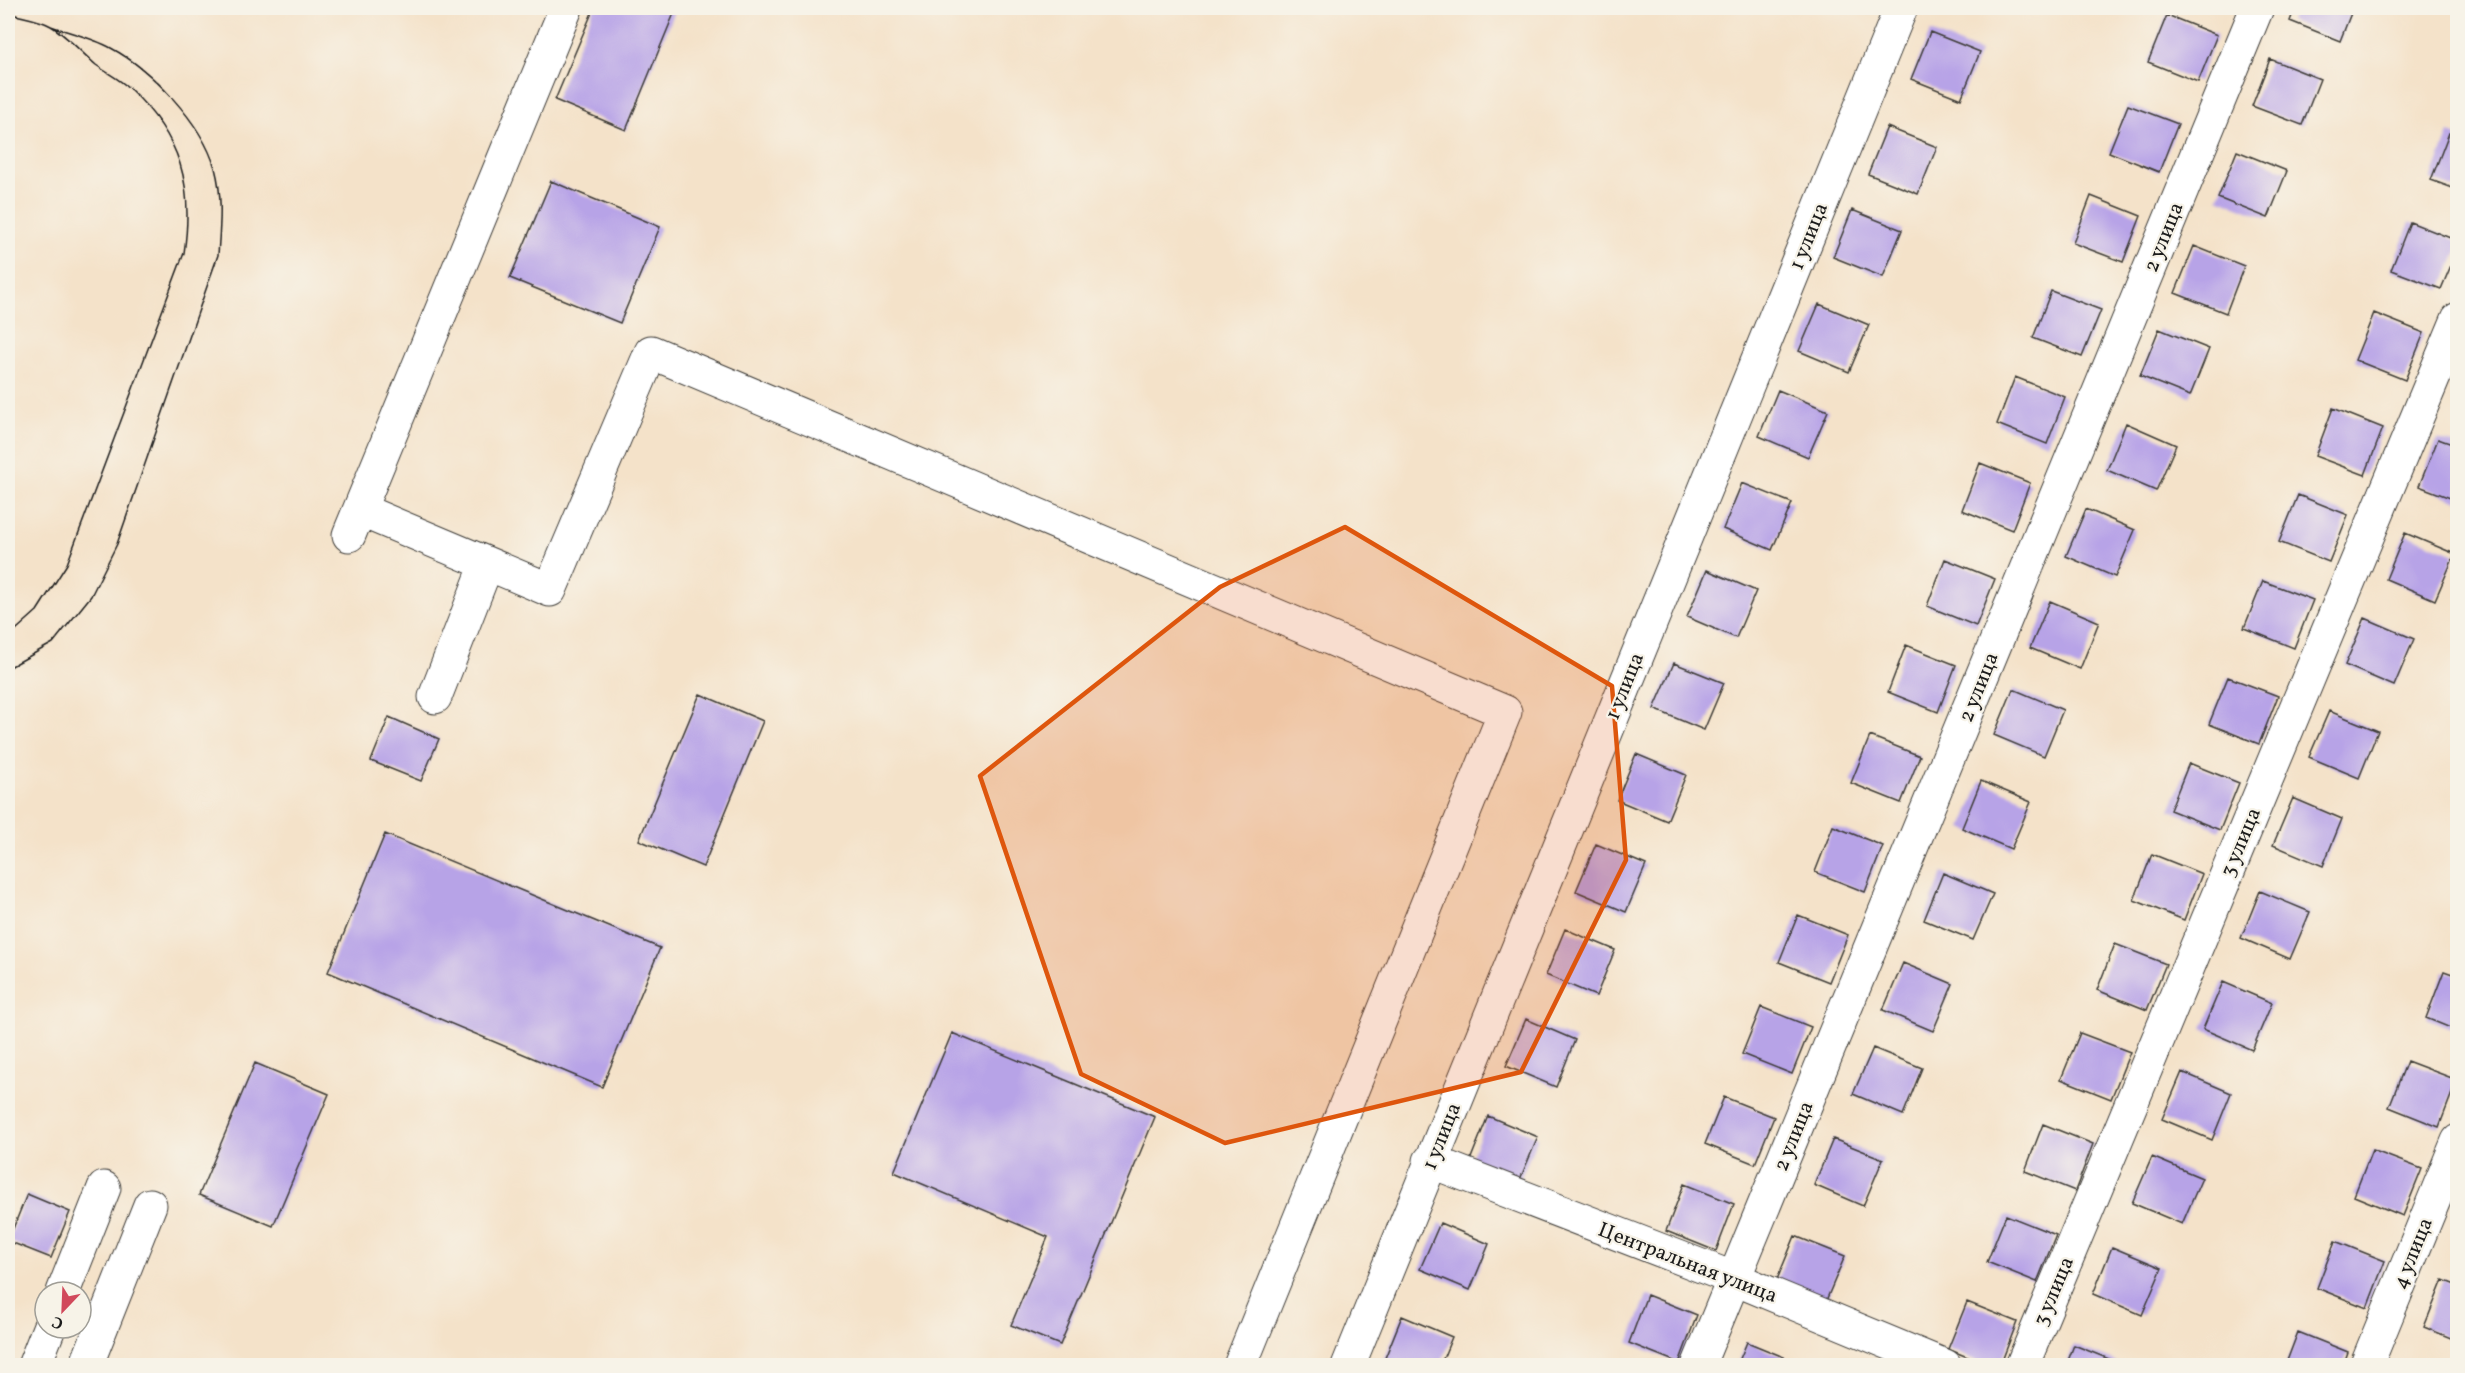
<svg xmlns="http://www.w3.org/2000/svg" width="2465" height="1373" font-family="Vollkorn,serif">
	<rect width="100%" height="100%" fill="#f7f3e8"/>
	<filter id="ink" filterUnits="userSpaceOnUse"><feTurbulence type="fractalNoise" baseFrequency=".0167" numOctaves="2"/><feDisplacementMap in="SourceGraphic" scale="12" xChannelSelector="R" yChannelSelector="G"/><feConvolveMatrix kernelMatrix="1 2 1 2 8 2 1 2 1" color-interpolation-filters="sRGB"/></filter>
	<filter id="wash" filterUnits="userSpaceOnUse"><feTurbulence type="fractalNoise" baseFrequency=".008" numOctaves="4" result="noise"/><feDisplacementMap in="SourceGraphic" scale="24" xChannelSelector="R" yChannelSelector="G"/><feGaussianBlur stdDeviation="1.35" result="paint"/><feColorMatrix in="noise" values="0 0 0 0 0 0 0 0 0 0 0 0 0 0 0 0 0 1.4 0 .05"/><feComposite in="paint" operator="in"/></filter>
	<g filter="url(#wash)">
		<rect width="100%" height="100%" fill="#f4e2c9"/>
		<g id="blocks">
			<path fill="#b7a3e7" d="M594,8h74l7,3 -49,119 -71,-30z
				M2295,8h58l-13,33 -50,-20z
				M2167,15l50,20 -19,47 -50,-20z
				M1930,32l50,20 -19,47 -50,-20z
				M2270,59l50,20 -18,46 -50,-19z
				M2128,105l50,19 -19,48 -50,-20z
				M1887,127l50,20 -19,47 -50,-20z
				M2449,133l9,3v54l-27,-10z
				M2237,151l50,20 -19,47 -50,-20z
				M551,181l109,46 -40,96 -110,-45z
				M2091,196l50,20 -18,46 -50,-19z
				M1852,210l50,20 -19,47 -50,-20z
				M2410,222l48,19v8l-17,40 -50,-19z
				M2194,246l50,20 -18,47 -51,-20z
				M2051,291l50,19 -19,47 -49,-19z
				M1819,304l50,21 -20,47 -50,-21z
				M2374,313l50,20 -19,47 -50,-20z
				M2159,329l50,20 -19,47 -50,-20z
				M2015,377l50,20 -18,47 -50,-20z
				M1778,390l50,21 -20,46 -49,-21z
				M2333,408l50,20 -18,47 -50,-19z
				M2126,423l50,22 -20,46 -49,-21z
				M2438,439l20,7v55l-39,-15z
				M1980,463l50,20 -18,47 -50,-20z
				M1742,483l50,20 -20,47 -49,-21z
				M2298,495l50,20 -19,47 -50,-20z
				M2086,509l49,21 -20,47 -49,-21z
				M2405,533l50,21 -20,46 -49,-21z
				M1945,559l50,20 -19,47 -49,-20z
				M1707,570l49,21 -20,47 -49,-21z
				M2263,581l50,19 -19,48 -50,-20z
				M2050,601l49,21 -19,47 -50,-21z
				M2365,618l49,21 -20,47 -49,-21z
				M1906,645l50,20 -18,47 -50,-20z
				M1674,663l50,20 -20,47 -50,-21z
				M2228,677l50,19 -19,48 -50,-20z
				M2013,689l50,21 -19,46 -50,-21z
				M700,694l63,27 -60,146 -64,-27z
				M2329,711l49,20 -19,47 -50,-21z
				M389,717l50,22 -18,42 -50,-20z
				M1870,736l50,20 -19,47 -50,-20z
				M1636,754l50,21 -19,46 -50,-21z
				M2189,763l50,20 -19,47 -50,-20z
				M1981,781l50,21 -20,47 -49,-21z
				M2293,798l49,21 -19,47 -50,-21z
				M1833,826l50,20 -18,46 -50,-20z
				M385,834l275,114 -58,139 -274,-115z
				M1596,844l50,21 -20,47 -50,-21z
				M2152,854l50,20 -18,46 -50,-20z
				M1943,873l50,21 -20,46 -49,-20z
				M2260,891l50,21 -20,47 -49,-21z
				M1798,915l50,20 -19,47 -50,-20z
				M1565,929l50,21 -19,46 -50,-21z
				M2115,944l51,20 -19,46 -50,-20z
				M1903,963l50,21 -20,47 -50,-21z
				M2444,971l14,5v55l-32,-13z
				M2223,982l49,21 -20,47 -49,-21z
				M1761,1007l50,20 -19,47 -50,-20z
				M1526,1019l49,21 -19,47 -50,-21z
				M952,1033l203,84 -95,228 -49,-20 37,-88 -154,-65z
				M2080,1033l50,19 -19,47 -50,-20z
				M1873,1048l49,20 -19,47 -50,-21z
				M2407,1061l50,19 -18,47 -50,-20z
				M255,1063l74,31 -56,132 -74,-31z
				M2182,1072l49,21 -19,47 -50,-21z
				M1724,1097l50,20 -19,47 -50,-20z
				M1488,1116l50,21 -20,47 -49,-21z
				M2043,1124l50,20 -18,47 -50,-20z
				M1833,1139l50,20 -20,47 -49,-21z
				M2372,1150l50,19 -19,47 -49,-20z
				M2152,1157l50,21 -20,46 -50,-21z
				M1684,1184l50,20 -18,47 -50,-20z
				M27,1194l43,18 -19,46 -43,-17z
				M2006,1215l50,20 -19,47 -50,-20z
				M1440,1223l49,21 -19,46 -50,-21z
				M1795,1236l50,20 -20,47 -49,-21z
				M2335,1241l50,20 -18,47 -50,-20z
				M2112,1247l50,21 -20,47 -49,-21z
				M2443,1280l15,6v55l-34,-14z
				M1647,1295l50,20 -18,48 -50,-20z
				M1967,1302l50,20 -17,44h-11l-41,-17z
				M1402,1316l50,21 -12,29h-52l-5,-3z
				M2298,1332l50,20 -5,14h-58z
				M1747,1342l49,20 -1,4h-58z
				M2074,1345l50,20v1h-58z"/>
		</g>
	</g>
	<g filter="url(#ink)">
		<use href="#blocks" fill-opacity="0" stroke="#3c3a36" stroke-width="1.5"/>
		<g fill="none" stroke-linecap="round" stroke-linejoin="round">
			<g stroke="#3c3a36" stroke-width="35">
				<path id="minor" d="M360,510l190,80 101,-238 854,360 -265,654
					M349,535l217,-527
					M435,697l52,-133
					M1430,1161l305,118 210,87
					M63,1292l41,-104
					M34,1366l15,-38
					M86,1366l64,-161
					M1348,1366l553,-1358
					M1698,1366l559,-1358
					M2022,1366l436,-1047
					M2366,1366l92,-225"/>
			</g>
			<use href="#minor" stroke="#fff" stroke-width="33"/>
			<path stroke="#1c1c1c" stroke-width="1.5" d="M8,13c13,4 31,6 43,13 16,10 31,27 45,39 11,8 24,14 34,24 51,48 64,96 54,164l-117,311 -30,47 -29,26
				M8,668l45,-25 38,-47 26,-52 101,-289c2,-29 5,-58 -3,-87 -13,-45 -63,-98 -104,-120 -18,-10 -41,-15 -60,-22"/>
		</g>
	</g>
	<path fill="#de560d" fill-opacity="0.2" stroke="#de560d" stroke-width="4.5" stroke-linejoin="round" d="M1345,527l267,159 14,174 -105,212 -296,71 -144,-69 -101,-298 240,-189z"/>
	<g text-anchor="middle" stroke-width="4.5" stroke-linejoin="round" paint-order="stroke">
		<g font-size="21" fill="#1c1c1c" stroke="#f7f3e8">
			<text transform="translate(1808 236) rotate(-68)" y="7">1 улица</text>
			<text transform="translate(2163 237) rotate(-68)" y="7">2 улица</text>
			<text transform="translate(1624 686) rotate(-68)" y="7">1 улица</text>
			<text transform="translate(1978 687) rotate(-68)" y="7">2 улица</text>
			<text transform="translate(2240 842) rotate(-67)" y="7">3 улица</text>
			<text transform="translate(1441 1136) rotate(-68)" y="7">1 улица</text>
			<text transform="translate(1793 1136) rotate(-68)" y="7">2 улица</text>
			<text transform="translate(2412 1253) rotate(-68)" y="7">4 улица</text>
			<text transform="translate(1688 1262) rotate(21)" y="7">Центральная улица</text>
			<text transform="translate(2053 1291) rotate(-67)" y="7">3 улица</text>
		</g>
	</g>
	<rect width="2465" height="1373" fill="none" stroke="#f7f3e8" stroke-width="30"/>
	<g transform="translate(63 1310) rotate(203)"><circle r="28" fill="#f7f3e8" stroke="#9f9d96" stroke-width="1.5"/>
	<path d="M0-4.5L10 22L0 15L-10 22Z" fill="#d1495b"/>
	<text y="-9" font-size="16" font-weight="bold" text-anchor="middle" fill="#1c1c1c">С</text>
	</g>
</svg>
